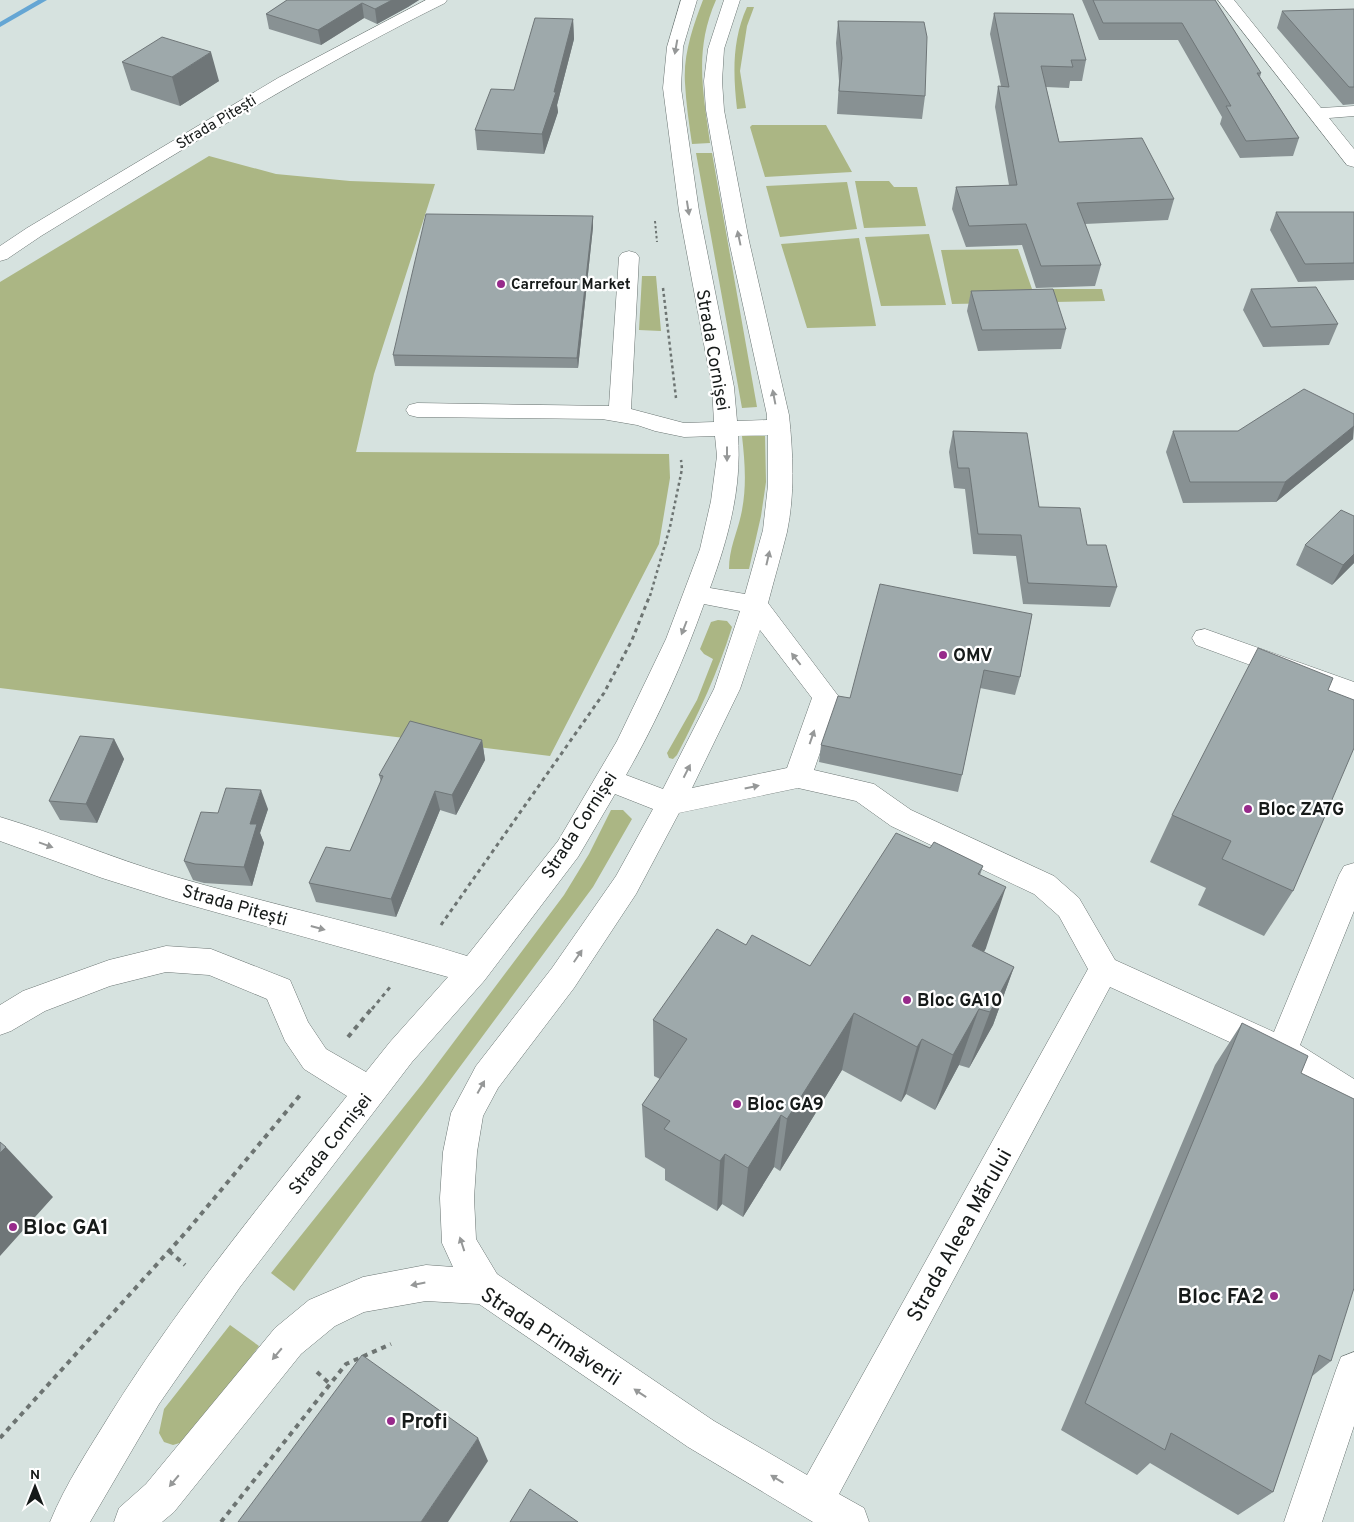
<svg xmlns="http://www.w3.org/2000/svg" width="1354" height="1522" font-family="Overpass,sans-serif">
	<rect width="100%" height="100%" fill="#d6e2df"/>
	<path fill="#abb684" d="M703,0h13c-22,50 -13,91 -6,143l-18,1c-3,-20 -6,-41 -7,-61 -2,-28 8,-57 18,-83z
		M747,7h7l-7,19 -7,45 6,37 -9,1c-4,-35 -5,-69 10,-102z
		M752,125h74l26,47 -87,5 -15,-50z
		M696,153h16l45,254 -15,1z
		M209,156l67,18 74,7 85,3 -61,190 -18,78 313,2 1,24 -11,66 -109,212 -550,-68v-406z
		M855,181h34l5,6h23l9,39 -62,2z
		M847,182l10,47 -77,8 -14,-51z
		M929,234l17,71 -65,1 -16,-69z
		M859,238l17,88 -69,2 -26,-84z
		M1018,249l14,40h70l3,12 -153,3 -11,-54z
		M642,276h14l5,55 -22,-1z
		M742,436h23l1,46 -5,34 -12,53h-20c0,-20 8,-36 12,-54 6,-27 4,-52 1,-79z
		M718,620l9,1 5,6c-14,45 -33,86 -55,128l-4,4 -4,-1 -2,-5 30,-53 16,-41 -9,-5 -4,-5 11,-27z
		M611,810h12l9,9 -39,68 -299,404 -23,-18 152,-190 141,-188 25,-41z
		M230,1325l29,21 -69,94 -17,5 -9,-3 -5,-9 5,-24z"/>
	<g fill="none" stroke-linecap="round" stroke-linejoin="round">
		<path fill="#65a6d4" fill-rule="evenodd" d="M38,0h9l-47,27v-5z"/>
		<g stroke="#6b7573" stroke-width="1">
			<path id="minor" d="M426,0h21l-2,3c-140,69 -271,152 -404,233l-34,23 -7,2v-15l27,-18 251,-150z
				M681,0h16l-14,47 -2,41 18,123 35,176 3,34 30,-1v-5l-38,-174 -23,-131 -2,-29 4,-32 16,-49h16l-16,49 -2,32 2,29 25,131 40,174c4,38 6,79 -2,117 -6,24 -13,48 -19,71l71,94 -25,73 60,14 37,26 143,66 25,22 36,62 159,72 65,-157 5,-9 10,-3v48l-54,134 54,34v33l-12,-4 -71,-47 -161,-74 -271,507 25,14 5,14h-56l-125,-75 -209,-143 -53,-3 -62,11 -29,14 -34,28 -127,158 -12,10h-48l5,-14 27,-24 129,-156 34,-28 54,-23 63,-12 27,2 -11,-24 -2,-45 3,-46 8,-39 25,-47 76,-98 64,-92 37,-67 -38,-15 -37,63 -94,124 -72,81 -172,225 -81,117 -69,118h-40c16,-39 39,-73 61,-109 70,-112 154,-214 236,-317l-43,-27 -19,-28 -18,-42 -58,-24 -43,-3 -56,14 -65,25 -34,20 -11,4v-30l23,-14 86,-31 57,-14 45,3 79,31 18,42 18,27 40,23 24,-30 58,-65 -276,-77 -70,-22 -102,-37v-24c57,17 112,41 169,58 99,29 199,50 298,81l91,-115 59,-100 49,-102 34,-90 11,-48 6,-45 -2,-20 -31,1 -29,-6 -18,-6 -35,-6 -185,-2 -8,-2 -3,-5 3,-5 8,-2 192,3 10,-149 3,-4 7,-2 7,2 3,4 -8,152 53,14 30,-1 -2,-35 -33,-176 -16,-123 4,-41zM768,435v50l-5,45 -18,64 -35,-6c18,-49 32,-100 28,-152zM704,604l36,7 -26,78 -51,100 -37,-14c31,-54 57,-112 78,-171zM760,630l52,68 -25,70 -95,20 48,-99zM798,788l58,13 35,25 143,68 25,22 29,53 -281,506 -93,-54 -217,-147 -21,-35 -2,-41 3,-46 6,-36 15,-28 76,-100 62,-94 43,-81z
				M1218,0h16l87,108 33,-2v10l-25,2 25,31v18l-7,-2z
				M1205,629l149,53v21l-158,-58 -4,-7 4,-7z
				M1354,1352v74l-32,96h-38l52,-152 5,-13z"/>
		</g>
		<path stroke="#6d7472" stroke-width="2" stroke-dasharray="2.5 2.5" stroke-linecap="butt" d="M655,221l2,21"/>
		<path stroke="#6d7472" stroke-width="2.5" stroke-dasharray="3 3" stroke-linecap="butt" d="M663,288l13,110
			M650,596l20,-69 12,-58 -1,-9"/>
		<path stroke="#6d7472" stroke-width="3" stroke-dasharray="4 4" stroke-linecap="butt" d="M441,925l163,-232 28,-53 18,-45
			M372,1009l19,-23"/>
		<path stroke="#6d7472" stroke-width="4" stroke-dasharray="5 5" stroke-linecap="butt" d="M348,1037l25,-30
			M169,1251l16,14
			M317,1372l14,13
			M0,1438l187,-207 114,-137
			M221,1522l125,-158 45,-20"/>
		<use href="#minor" fill="#fff" fill-rule="evenodd"/>
	</g>
	<path fill="#889193" d="M287,0h132l-11,7 -31,17 -13,-6 -43,27 -52,-16 -3,-15z
		M1082,0h133l46,73 -1,4 39,61 -6,18 -53,2 -20,-34 2,-7 -44,-77h-79z
		M1354,9v95l-11,1 -66,-77 5,-17z
		M994,13l92,47 -4,21h-12l-1,7 -23,-1 13,55 115,57 -6,21 -83,4 16,41 -6,21 -59,2 -14,-43 -56,2 -14,-38 4,-22 53,-2 -14,-78 3,-21h3l-11,-52z
		M573,19l1,20 -17,66 1,7 -14,42 -67,-4 -2,-20 39,-40z
		M838,21l87,75 -3,23 -85,-5 2,-33 -3,-38z
		M122,62l97,19 -39,25 -49,-16z
		M1276,212h78v68l-56,2 -28,-52z
		M593,216v11l-15,141 -183,-2 -2,-11z
		M1251,289l87,35 -9,21 -66,2 -20,-37z
		M971,291l95,38 -5,20 -83,2 -11,-40z
		M1354,414l-1,25 -77,63 -93,1 -17,-51 7,-21h65z
		M953,431l86,76 48,38 30,42 -7,20 -87,-3 -7,-48 -43,-2 -8,-65 -11,-1 -5,-36z
		M1305,545l49,18 -22,22 -36,-20z
		M1032,614l-12,63 -5,18 -35,-7 -18,87 -4,17 -139,-30 2,-17 29,-47z
		M1328,690l-35,201 -29,45 -66,-31 8,-17 -56,-26 22,-47z
		M114,739l10,20 -27,64 -37,-3 -11,-19z
		M482,740l3,20 -29,55 -16,-5 -44,107 -80,-15 -7,-19 41,-32 31,-69 -2,-7z
		M268,809l-8,24 4,10 -12,43 -48,-3 -11,-3 -9,-19 34,-48z
		M930,848l53,18 -3,9 6,73 -2,4 30,15 -21,58 -24,43 -10,-3 -24,45 -29,-16 -5,8 -59,-32 -62,101 -6,-4 -31,50 -21,-13 -5,7 -52,-31v-11l-20,-12 -3,-52 18,-26 -6,-3 -1,-56 93,-75 64,21z
		M1242,1023l59,50 30,288 -20,16 -38,115 -35,23 -88,-52 -13,12 -76,-45 154,-365z"/>
	<path fill="#6f7678" d="M392,0h27l-11,7 -31,17 -2,-15z
		M362,3l2,15 -43,27 -3,-15z
		M573,19l1,20 -17,66 1,7 -14,42 -2,-20z
		M211,52l8,29 -39,25 -8,-29z
		M593,216v11l-15,141 -1,-10z
		M1354,426l-1,13 -77,63 9,-20z
		M1354,554v9l-22,22 11,-20z
		M114,739l10,20 -27,64 -11,-19z
		M482,740l3,20 -29,55 -4,-20z
		M261,790l7,19 -8,24 4,10 -12,43 -8,-19 6,-43z
		M435,791l5,19 -44,107 -5,-18z
		M1006,887l-20,61 -32,57 18,-59z
		M1014,967l-21,58 -24,43 21,-56z
		M979,1009l-20,56 -24,45 18,-55z
		M854,1013l-12,57 -62,101 7,-52z
		M922,1039l-16,55 -5,8 16,-55z
		M781,1115l-7,52 -31,50 5,-49z
		M6,1147l47,50 -53,59v-103z
		M725,1154l-3,50 -5,7 3,-50z
		M478,1438l10,23 -40,61h-27z"/>
	<path fill="#9ea9ab" stroke="#6f7678" d="M287,0h105l-17,9 -13,-6 -44,27 -52,-16z
		M1093,0h122l46,73h-4l42,65 -53,3 -20,-35h5l-49,-83h-79z
		M1354,9v78h-5l-67,-76z
		M994,13l79,1 13,46h-15l2,7 -32,-1 18,76 83,-4 32,61 -97,4 24,62 -60,1 -15,-42 -57,2 -13,-39 61,-2 -19,-99 11,1z
		M535,18l38,1 -19,73h2l-14,42 -67,-4 16,-41 23,1z
		M838,21l86,1 3,15 -2,59 -86,-5 3,-33z
		M162,37l49,15 -39,25 -50,-15z
		M1276,212h78v51l-49,1z
		M426,214l167,2 -16,142 -184,-3z
		M1316,287l22,37 -67,3 -20,-38z
		M1053,289l13,40 -84,1 -11,-39z
		M1304,389l50,25v12l-69,56h-95l-17,-51h65z
		M953,431l74,2 12,74 41,1 7,37h19l11,42 -89,-4 -7,-48 -43,-1 -9,-66h-11z
		M1341,510l13,6v38l-11,11 -38,-20z
		M880,584l152,30 -12,63 -36,-7 -22,105 -141,-30 17,-49 12,2z
		M1258,648l75,30 -5,12 26,10v48l-61,143 -71,-32 9,-18 -59,-26z
		M410,721l72,19 -30,55 -17,-4 -44,108 -82,-16 17,-36 24,4 33,-75 -4,-1z
		M80,736l34,3 -28,65 -37,-3z
		M226,788l35,2 -11,34h7l-13,43 -49,-3 -11,-3 17,-49 17,1z
		M896,833l34,15 4,-6 49,24 -5,8 28,13 -34,59 42,21 -24,45 -11,-3 -26,46 -31,-16 -5,8 -63,-34 -67,106 -6,-4 -33,53 -23,-14 -5,7 -56,-32 6,-8 -28,-16 45,-66 -34,-19 64,-91 29,16 6,-10 58,31z
		M1242,1023l66,33 -7,17 53,26v189l-23,73 -12,-6 -46,137 -102,-59 -6,17 -80,-47z
		M0,1142l6,5 -6,6z
		M362,1355l116,83 -57,84h-183z
		M530,1489l48,33h-68z"/>
	<defs><path id="oneway-solid" d="M-6-.8H1V-3.2L6.5 0L1 3.2V.8H-6Z" transform="scale(1.25)"/></defs>
	<g fill="#969898">
		<use href="#oneway-solid" transform="translate(676 47) rotate(100)"/>
		<use href="#oneway-solid" transform="translate(688 208) rotate(81)"/>
		<use href="#oneway-solid" transform="translate(739 238) rotate(-102)"/>
		<use href="#oneway-solid" transform="translate(774 397) rotate(-101)"/>
		<use href="#oneway-solid" transform="translate(727 454) rotate(90)"/>
		<use href="#oneway-solid" transform="translate(768 558) rotate(-77)"/>
		<use href="#oneway-solid" transform="translate(684 628) rotate(111)"/>
		<use href="#oneway-solid" transform="translate(796 659) rotate(-128)"/>
		<use href="#oneway-solid" transform="translate(812 737) rotate(-71)"/>
		<use href="#oneway-solid" transform="translate(687 771) rotate(-63)"/>
		<use href="#oneway-solid" transform="translate(752 787) rotate(-12)"/>
		<use href="#oneway-solid" transform="translate(46 845) rotate(20)"/>
		<use href="#oneway-solid" transform="translate(318 928) rotate(15)"/>
		<use href="#oneway-solid" transform="translate(578 956) rotate(-56)"/>
		<use href="#oneway-solid" transform="translate(481 1087) rotate(-61)"/>
		<use href="#oneway-solid" transform="translate(462 1244) rotate(-108)"/>
		<use href="#oneway-solid" transform="translate(418 1284) rotate(169)"/>
		<use href="#oneway-solid" transform="translate(277 1354) rotate(130)"/>
		<use href="#oneway-solid" transform="translate(640 1393) rotate(-146)"/>
		<use href="#oneway-solid" transform="translate(777 1479) rotate(-149)"/>
		<use href="#oneway-solid" transform="translate(174 1481) rotate(130)"/>
	</g>
	<g fill="#972a8b" stroke="#fff" stroke-width="2">
		<circle cx="501" cy="284" r="5"/>
		<circle cx="943" cy="655" r="5"/>
		<circle cx="1248" cy="809" r="5"/>
		<circle cx="907" cy="1000" r="5"/>
		<circle cx="737" cy="1104" r="5"/>
		<circle cx="13" cy="1227" r="5"/>
		<circle cx="1274" cy="1296" r="5"/>
		<circle cx="391" cy="1421" r="5"/>
	</g>
	<g text-anchor="middle" stroke-width="4.5" stroke-linejoin="round" paint-order="stroke">
		<g font-size="15" fill="#161a19" stroke="#fff">
			<text transform="translate(216 122) rotate(-31)" y="5">Strada Pitești</text>
		</g>
		<g font-size="15" font-weight="bold" fill="#161a19" stroke="#fff" text-anchor="start">
			<text x="511" y="289">Carrefour Market</text>
		</g>
		<g font-size="18" fill="#161a19" stroke="#fff">
			<text transform="translate(713 350) rotate(80)" y="6">Strada Cornișei</text>
			<text transform="translate(579 825) rotate(-57)" y="6">Strada Cornișei</text>
			<text transform="translate(235 905) rotate(16)" y="6">Strada Pitești</text>
			<text transform="translate(330 1144) rotate(-52)" y="6">Strada Cornișei</text>
		</g>
		<g font-size="18" font-weight="bold" fill="#161a19" stroke="#fff" text-anchor="start">
			<text x="953" y="661">OMV</text>
			<text x="1258" y="815">Bloc ZA7G</text>
			<text x="917" y="1006">Bloc GA10</text>
			<text x="747" y="1110">Bloc GA9</text>
		</g>
		<g font-size="21" font-weight="bold" fill="#161a19" stroke="#fff" text-anchor="start">
			<text x="23" y="1234">Bloc GA1</text>
			<text x="1264" y="1303" text-anchor="end">Bloc FA2</text>
			<text x="401" y="1428">Profi</text>
		</g>
		<g font-size="21" fill="#161a19" stroke="#fff">
			<text transform="translate(959 1235) rotate(-61)" y="7">Strada Aleea Mărului</text>
			<text transform="translate(551 1336) rotate(33)" y="7">Strada Primăverii</text>
		</g>
	</g>
	<g transform="translate(35 1487)" stroke="#ffffff" stroke-width="4" paint-order="stroke">
	<path d="M0-4L9 19L0 12L-9 19Z" fill="#161a19"/>
	<text y="-8" font-size="14" font-weight="bold" text-anchor="middle" fill="#161a19">N</text>
	</g>
</svg>
